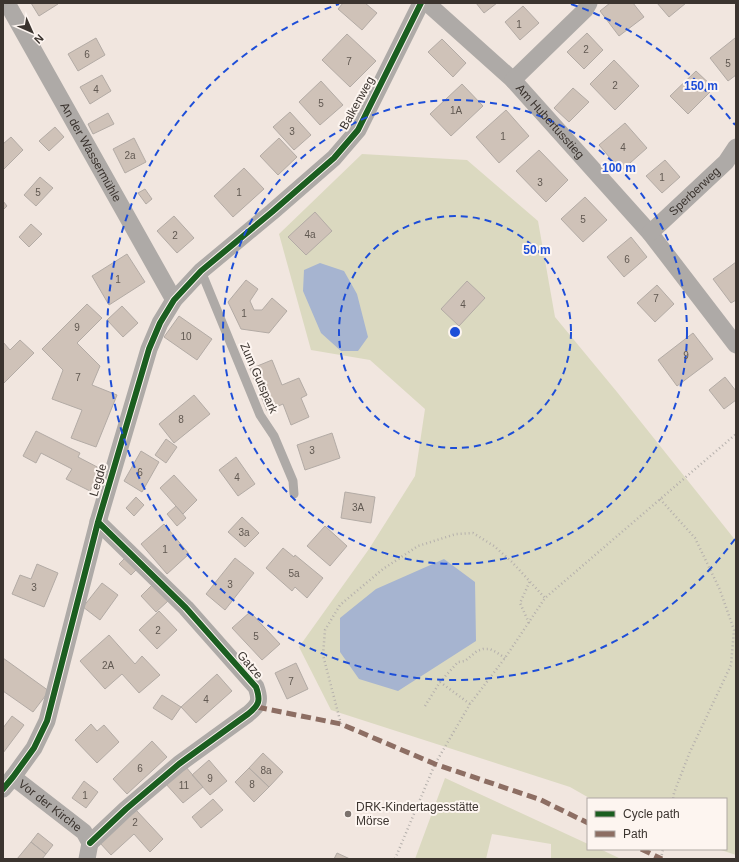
<svg xmlns="http://www.w3.org/2000/svg" width="739" height="862" font-family="Arial,sans-serif">
	<rect width="100%" height="100%" fill="#f1e6df"/>
	<path fill="#dbd9c0" d="M362,154l105,6 71,61 17,96 62,75 119,149v314l-18,-6h8v-50h-135l-21,-12 -239,-77 -32,-63 70,-98 46,-73 10,-67 -55,-49 -59,-10 -32,-116z
		M445,778l143,66v5h12l21,10h-70v-15l-59,-10 -6,25h-71z"/>
	<path fill="#a6b4d0" d="M320,263l24,8 13,23 11,43 -10,14h-17l-20,-18 -18,-42 1,-21z
		M444,559l31,23 1,59 -78,50 -39,-12 -19,-27v-34l36,-29z"/>
	<path fill="#cfc2b8" stroke="#b3aba5" d="M31,3h26l1,1 -19,12z
		M343,3h22l12,10 -15,17 -24,-21z
		M476,3h21l-13,10z
		M610,3h23l11,14 -25,19 -19,-25z
		M657,3h29l-17,14z
		M523,6l16,17 -19,17 -15,-18z
		M587,33l16,17 -19,19 -17,-17z
		M347,34l29,27 -26,26 -28,-27z
		M96,38l9,17 -27,16 -10,-17z
		M735,38l1,2v35l-8,6 -18,-23z
		M442,39l24,24 -13,14 -25,-25z
		M614,60l25,26 -24,24 -25,-26z
		M696,71l18,17 -26,26 -18,-18z
		M102,75l9,16 -21,13 -10,-17z
		M321,81l22,24 -23,20 -21,-23z
		M462,84l21,22 -32,30 -21,-22z
		M573,88l16,14 -20,20 -15,-14z
		M506,110l23,26 -30,27 -23,-26z
		M290,112l21,23 -17,15 -21,-23z
		M108,113l6,11 -21,10 -5,-10z
		M625,123l22,25 -26,23 -22,-26z
		M55,127l9,10 -15,14 -10,-10z
		M11,137l12,13 -20,20v-26z
		M134,138l12,24 -21,11 -12,-24z
		M279,138l18,19 -19,18 -18,-19z
		M539,150l29,30 -22,22 -30,-31z
		M665,160l15,17 -18,16 -16,-17z
		M244,168l20,21 -31,28 -19,-21z
		M40,177l13,11 -17,18 -12,-11z
		M145,189l7,10 -6,5 -8,-11z
		M585,197l22,23 -24,22 -22,-23z
		M3,201l4,5 -4,4z
		M315,212l17,19 -26,24 -18,-18z
		M174,216l20,22 -17,15 -20,-22z
		M31,224l11,10 -13,13 -10,-10z
		M631,237l16,20 -23,20 -17,-20z
		M127,254l18,28 -36,23 -17,-29z
		M736,262v38l-5,3 -18,-24z
		M246,280l12,9 -8,12 4,9h8l10,-12 15,13 -18,22 -28,-4 -13,-27z
		M467,281l18,17 -26,28 -18,-17z
		M657,285l17,19 -19,18 -18,-19z
		M87,304l15,14 -25,25 23,23 -8,19 25,10 -21,52 -25,-9 11,-28 -30,-11 11,-29 -21,-21z
		M122,306l16,17 -15,14 -16,-17z
		M179,316l33,23 -15,21 -33,-23z
		M693,333l20,26 -36,27 -19,-26z
		M20,340l14,13 -30,30 -1,-1v-40l7,8z
		M272,360l10,25 17,-7 8,17 -6,3 8,19 -18,8 -8,-21 -16,7 -17,-42z
		M725,377l11,14v9l-12,9 -15,-19z
		M194,395l16,19 -36,29 -15,-19z
		M36,431l44,22 -2,4 23,12 -11,22 -24,-12 6,-10 -31,-16 -5,10 -13,-7z
		M332,433l8,25 -35,12 -8,-25z
		M166,439l11,8 -11,16 -11,-8z
		M141,451l18,11 -17,30 -18,-11z
		M236,457l19,27 -17,12 -19,-26z
		M174,475l23,25 -14,14 -23,-26z
		M345,492l30,5 -4,26 -30,-5z
		M136,497l8,8 -10,11 -8,-8z
		M176,506l10,12 -9,8 -10,-12z
		M242,517l17,16 -14,14 -17,-15z
		M164,524l25,30 -22,20 -26,-30z
		M325,526l22,20 -17,20 -23,-20z
		M283,548l11,9 1,-2 28,23 -16,20 -12,-11 -3,4 -26,-23z
		M126,557l12,11 -7,7 -12,-11z
		M235,558l19,15 -29,37 -19,-16z
		M37,564l21,9 -14,34 -32,-13 8,-19 11,4z
		M102,583l16,12 -18,25 -17,-13z
		M152,585l16,16 -12,11 -15,-16z
		M159,611l18,19 -20,19 -18,-19z
		M250,612l30,32 -18,16 -30,-32z
		M109,635l26,29 7,-8 18,19 -21,18 -17,-19 -17,15 -25,-28z
		M3,658l46,33 -16,21 -30,-21z
		M296,663l12,26 -21,10 -12,-26z
		M217,674l15,17 -36,32 -15,-16z
		M162,695l19,12 -9,13 -19,-12z
		M12,716l12,9 -21,28v-25z
		M91,724l6,7 7,-6 15,17 -22,21 -22,-23z
		M152,741l15,16 -40,37 -14,-15z
		M263,753l20,19 -14,15 -20,-19z
		M209,760l18,21 -17,14 -18,-20z
		M185,766l18,21 -20,16 -18,-20z
		M249,768l20,19 -15,15 -19,-20z
		M84,781l14,11 -12,16 -14,-10z
		M213,799l10,11 -22,18 -9,-11z
		M136,810l27,29 -13,13 -16,-18 -23,21 -11,-12z
		M38,833l15,12 -7,9 -15,-12z
		M31,842l15,12 -4,5h-25z
		M337,853l13,6h-16z"/>
	<g fill="none" stroke-linecap="round" stroke-linejoin="round">
		<path stroke="#b5b0ac" stroke-width="2.5" stroke-dasharray="1 3" stroke-linecap="butt" d="M660,499l35,39 25,52 14,40 -3,35 -42,89 -15,39 -1,6
			M529,623l-9,-20 10,-22
			M440,682l30,22
			M425,706l15,-24 18,-20 7,-1 12,-10 6,-2h7l6,3 9,6
			M341,724l-18,-69 2,-25 15,-25 43,-36 35,-23 38,-12 17,-1 21,13 18,16 33,36
			M395,859l40,-95 35,-60 35,-46 40,-60 191,-164
			M661,859l2,-10"/>
		<path stroke="#aeaaa7" stroke-width="9" d="M201,271l59,144 14,21 19,45 1,13"/>
		<g stroke="#aeaaa7" stroke-width="17">
			<path id="s1" d="M7,3l167,297"/>
			<path id="s2" d="M427,3l86,77 137,153 86,112"/>
			<path d="M513,80l72,-70 4,-7"/>
			<path id="s3" d="M650,233l76,-71 10,-15"/>
			<path id="s4" d="M13,777l71,55 6,11 -3,16"/>
			<path d="M3,789l10,-12 21,-29 13,-27 51,-199 51,-173 11,-26 14,-23 27,-29 71,-59 62,-54 24,-28 63,-127"/>
			<path d="M90,843l36,-34 53,-45 69,-50c11,-9 13,-13 8,-27l-70,-79 -88,-86"/>
		</g>
		<path stroke="#8d6e63" stroke-width="5" stroke-dasharray="10 5" stroke-linecap="butt" d="M257,707l84,17 94,40 106,36 47,23
			M641,849l21,10"/>
		<g stroke="#fdf5f0" stroke-width="8">
			<path id="cycleway" d="M3,789l10,-12 21,-29 13,-27 51,-199 51,-173 11,-26 14,-23 27,-29 71,-59 62,-54 24,-28 63,-127
				M90,843l36,-34 53,-45 69,-50c11,-9 13,-13 8,-27l-70,-79 -88,-86"/>
		</g>
		<use href="#cycleway" stroke="#1b5e20" stroke-width="6"/>
	</g>
	<g fill="none" stroke="#1d4ed8" stroke-width="2" stroke-dasharray="7 5">
		<circle cx="455" cy="332" r="116"/>
		<circle cx="455" cy="332" r="232"/>
		<path d="M735 539A348 348 0 1 1 339 4M571 4A348 348 0 0 1 735 125"/>
	</g>
	<circle fill="#7b726d" stroke="#fdf5f0" stroke-width="1.5" cx="348" cy="814" r="4"/>
	<g text-anchor="middle" stroke-width="4" stroke-linejoin="round" paint-order="stroke">
		<g font-size="10" fill="#605851">
			<text x="519" y="28">1</text>
			<text x="586" y="53">2</text>
			<text x="87" y="58">6</text>
			<text x="349" y="65">7</text>
			<text x="728" y="67">5</text>
			<text x="615" y="89">2</text>
			<text x="96" y="93">4</text>
			<text x="321" y="107">5</text>
			<text x="456" y="114">1A</text>
			<text x="292" y="135">3</text>
			<text x="503" y="140">1</text>
			<text x="623" y="151">4</text>
			<text x="130" y="159">2a</text>
			<text x="662" y="181">1</text>
			<text x="540" y="186">3</text>
			<text x="38" y="196">5</text>
			<text x="239" y="196">1</text>
			<text x="583" y="223">5</text>
			<text x="310" y="238">4a</text>
			<text x="175" y="239">2</text>
			<text x="627" y="263">6</text>
			<text x="118" y="283">1</text>
			<text x="656" y="302">7</text>
			<text x="463" y="308">4</text>
			<text x="244" y="317">1</text>
			<text x="77" y="331">9</text>
			<text x="186" y="340">10</text>
			<text x="686" y="359">9</text>
			<text x="78" y="381">7</text>
			<text x="181" y="423">8</text>
			<text x="312" y="454">3</text>
			<text x="140" y="476">6</text>
			<text x="237" y="481">4</text>
			<text x="358" y="511">3A</text>
			<text x="244" y="536">3a</text>
			<text x="165" y="553">1</text>
			<text x="294" y="577">5a</text>
			<text x="230" y="588">3</text>
			<text x="34" y="591">3</text>
			<text x="158" y="634">2</text>
			<text x="256" y="640">5</text>
			<text x="108" y="669">2A</text>
			<text x="291" y="685">7</text>
			<text x="206" y="703">4</text>
			<text x="140" y="772">6</text>
			<text x="266" y="774">8a</text>
			<text x="210" y="782">9</text>
			<text x="252" y="788">8</text>
			<text x="184" y="789">11</text>
			<text x="85" y="799">1</text>
			<text x="135" y="826">2</text>
		</g>
		<g font-size="12" fill="#3b342f" stroke="#fdf5f0">
			<text transform="translate(357 103) rotate(-61)" y="4">Balkenweg</text>
			<text dy="4" stroke="none"><textPath href="#s2" startOffset="171">Am Hubertusstieg</textPath></text>
			<text dy="4" stroke="none"><textPath href="#s1" startOffset="171">An der Wassermühle</textPath></text>
			<text dy="4" stroke="none"><textPath href="#s3" startOffset="61">Sperberweg</textPath></text>
			<text transform="translate(259 378) rotate(66)" y="4">Zum Gutspark</text>
			<text transform="translate(98 480) rotate(-73)" y="4">Legde</text>
			<text transform="translate(250 665) rotate(49)" y="4">Gatze</text>
			<text dy="4" stroke="none"><textPath href="#s4" startOffset="47">Vor der Kirche</textPath></text>
		</g>
		<g font-size="12" fill="#3b342f" stroke="#fdf5f0" text-anchor="start">
			<text x="356" y="811">DRK-Kindertagesstätte<tspan x="356" dy="14">Mörse</tspan></text>
		</g>
	</g>
	<circle cx="455" cy="332" r="6" fill="#1d4ed8" stroke="#fdf5f0" stroke-width="2"/>
	<g font-size="12" text-anchor="middle" font-weight="bold" fill="#1d4ed8" stroke="#fdf5f0" stroke-width="4" stroke-linejoin="round" paint-order="stroke">
		<text x="701" y="90">150 m</text>
		<text x="619" y="172">100 m</text>
		<text x="537" y="254">50 m</text>
	</g>
	<rect width="739" height="862" fill="none" stroke="#3b342f" stroke-width="8"/>
	<rect x="587" y="798" width="140" height="52" fill="#fdf5f0" stroke="#afa8a3"/>
	<rect x="595" y="811" width="20" height="6" fill="#1b5e20" stroke="#afa8a3"/>
	<text x="623" y="818" font-size="12" fill="#3b342f">Cycle path</text>
	<rect x="595" y="831" width="20" height="6" fill="#8d6e63" stroke="#afa8a3"/>
	<text x="623" y="838" font-size="12" fill="#3b342f">Path</text>
	<g transform="translate(32 32) rotate(135)" stroke="#fdf5f0" stroke-width="3" paint-order="stroke">
	<path d="M0-3L7 15L0 10L-7 15Z" fill="#3b342f"/>
	<text y="-6" font-size="11" font-weight="bold" text-anchor="middle" fill="#3b342f">N</text>
	</g>
</svg>
